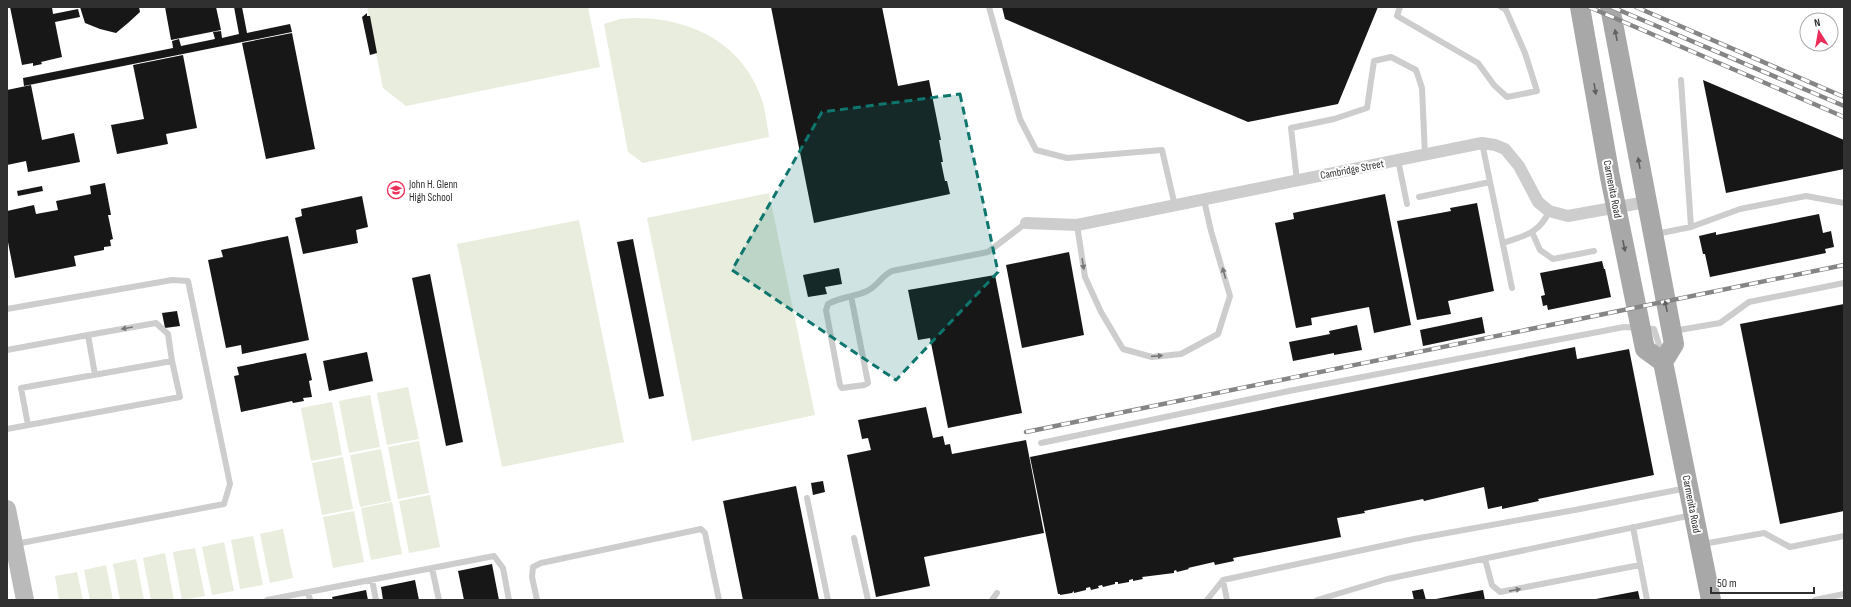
<svg xmlns="http://www.w3.org/2000/svg" width="1851" height="607" font-family="'Sofia Sans Condensed',sans-serif">
	<rect width="100%" height="100%" fill="#fff"/>
	<path fill="#e8eddd" d="M367,7h221l12,60 -194,39 -23,-18z
		M635,18c58,0 110,27 128,85 3,11 4,23 6,34l-126,26 -15,-11 -24,-128 16,-5z
		M769,193l46,222 -123,26 -45,-223z
		M579,220l45,222 -122,25 -45,-223z
		M408,387l11,52 -32,6 -10,-52z
		M370,395l10,52 -31,6 -10,-52z
		M332,402l10,53 -31,6 -10,-53z
		M419,441l10,52 -31,6 -10,-52z
		M381,449l10,52 -31,6 -10,-52z
		M343,457l10,52 -31,6 -10,-52z
		M430,495l10,52 -31,6 -10,-52z
		M392,502l10,52 -31,6 -10,-52z
		M354,511l10,51 -31,6 -10,-51z
		M283,529l10,49 -23,5 -10,-49z
		M253,536l10,49 -23,4 -9,-49z
		M224,542l10,49 -22,4 -10,-48z
		M195,548l10,48 -23,4 -9,-48z
		M165,553l9,47h-23l-8,-42z
		M136,559l8,41h-24l-7,-36z
		M106,565l7,35h-23l-6,-30z
		M77,572l6,28h-24l-4,-24z"/>
	<path fill="#171717" d="M10,7h42l1,7 25,-5 2,8 -25,5 7,35 -21,5 1,2 -9,2v-3l-11,2z
		M80,7h59l1,5 -12,11 -12,10 -16,-4 -15,-6z
		M165,7h51l5,23 -50,10z
		M234,7h8l5,26 43,-9 2,8 -268,54 -1,-8 150,-30 -1,-7 7,-2 2,7 34,-7 -2,-7 8,-1 1,7 17,-4z
		M771,7h111l16,79 31,-6 12,60h-2l4,22h-2l4,19h2l3,13 -136,29z
		M1002,7h376l-40,97 -90,18 -243,-103z
		M367,13v3h3l7,37 -7,2 -8,-38z
		M292,33l23,116 -49,10 -24,-116z
		M183,55l14,73 -31,6 2,10 -51,10 -6,-29 33,-6 -11,-54z
		M1703,80l141,60v29l-118,24z
		M31,85l11,55 32,-7 6,29 -52,10 -2,-11 -19,4v-75z
		M105,183l6,32h-3l5,24 -3,1 1,6 -7,1v3l-30,6 2,10 -61,12 -8,-41v-26l27,-6 2,9 22,-4 -2,-9 35,-7 -1,-8z
		M42,186l1,5 -25,5 -1,-5z
		M1385,194l26,131 -37,8 -5,-26 -58,11 1,7 -16,3 -21,-105 19,-4 -1,-6z
		M362,196l6,31 -12,3 2,13 -55,11 -8,-36 7,-2 -1,-7z
		M1477,203l17,88 -46,10 3,13 -34,6 -20,-99 54,-10 -1,-3z
		M1819,214l4,19 8,-2 3,16 -9,2 1,4 -116,24 -5,-23h-2l-4,-18 17,-4v3z
		M288,236l21,104 -67,14 -1,-9 -15,3 -18,-88 15,-3 -2,-7z
		M633,239l31,157 -15,3 -32,-157z
		M1069,252l15,83 -62,13 -16,-83z
		M1602,261l2,8h1l6,28 -63,13 -1,-5 -4,1 -2,-10 4,-1 -5,-22z
		M839,268l3,16 -17,3 2,7 -19,3 -5,-22z
		M430,274l33,168 -17,4 -34,-168z
		M995,275l27,138 -74,15 -18,-90 -12,2 -10,-50z
		M1844,304v207l-64,13 -40,-200z
		M177,311l3,15 -15,2 -3,-15z
		M1482,317l3,16 -62,13 -3,-16z
		M1357,325l5,25 -28,5v-2l-41,8 -4,-19 41,-8 -1,-3z
		M1575,347l2,12 52,-10 25,126 -116,24 1,2 -37,8v-3l-14,3 -4,-22 -60,14 -1,-2 -59,12 1,2 -28,5 4,19 -108,21 1,3 -19,4 -1,-3 -26,6 1,1 -12,3 -1,-2 -2,1v2l-32,4 1,2 -10,2v-2l-4,1v2l-11,2v-2h-3v2l-12,3 -1,-2 -4,1 1,2 -8,2 -1,-3 -4,1v2l-12,3v-2l-2,2 -12,2v-1h-2l-28,-137z
		M367,352l6,29 -44,10 -6,-30z
		M306,353l6,27 -3,1 3,16 -9,1 1,3 -11,2 -1,-2 -51,11 -7,-36 5,-1 -2,-8z
		M926,407l7,31 10,-2 2,9 5,-1 2,10 74,-14 18,93 -120,24 6,29 -54,11 -29,-142 24,-5 -3,-12 -6,1 -4,-19z
		M823,481l2,11 -12,3 -2,-12z
		M796,486l23,114h-76l-20,-99z
		M492,564l7,36h-35l-6,-29z
		M415,580l4,20h-36l-2,-13z
		M1423,589l3,11h-12l-2,-9z
		M366,590l2,10h-35l-1,-3z
		M1483,590l2,10h-49v-1z
		M1638,591l2,9h-44v-1z"/>
	<g fill="none" stroke-linecap="round" stroke-linejoin="round">
		<path stroke="#cdcdcd" stroke-width="6" d="M989,7l31,112 16,31 31,8 95,-8 13,56
			M1400,7l-3,9 81,47 16,22 13,12 30,-6 -12,-38 -19,-43 -5,-3
			M1681,80l10,147
			M1482,143l30,145
			M1398,160l9,44
			M1297,181l-6,-53 43,-9 33,-11 7,-47 17,-4 25,13 6,18 3,67
			M1419,197l71,-15
			M1077,225l8,52 16,35 22,37 29,8 29,-3 37,-20 12,-38 -19,-65 -7,-31
			M1532,232l8,18 13,9 41,-8
			M1656,234l35,-7 49,-18 66,-13 38,7
			M1503,243c21,-7 37,-10 46,-32
			M851,296l17,87 -4,2 -22,3 -2,-3 -14,-75 2,-6c12,-7 27,-7 39,-13 11,-5 14,-15 25,-20l96,-19 38,-29
			M7,309l165,-29 16,1 42,203 -6,20 -208,40
			M1673,331l47,-8 29,-21 95,-19
			M88,335l68,-12 12,11 4,27
			M7,350l81,-15 7,40
			M7,429l173,-32 -8,-36 -151,27 7,37
			M1041,443l248,-52 335,-64 30,2 6,19 4,6
			M807,498l21,102
			M1633,527l14,73
			M854,538l14,62
			M1703,544l61,-11 26,14 54,-11
			M1485,559l7,26 8,7 140,-27
			M432,568l7,32
			M372,580l4,20
			M1223,580l4,20
			M308,592l2,8
			M267,600l227,-44 9,12 6,32
			M537,600l-5,-23 1,-10 8,-4 160,-34 4,4 14,67
			M992,600l5,-7
			M1207,600l16,-20 191,-41 166,-30 107,-21
			M1317,600l70,-21 305,-64
			M1815,600l29,-6"/>
		<path stroke="#cdcdcd" stroke-width="12" d="M1026,223l51,2 405,-82 13,2 10,4 14,17 19,36 11,9 19,5 78,-14"/>
		<path stroke="#bababa" stroke-width="18" d="M7,509l18,91"/>
		<path stroke="#a8a8a8" stroke-width="20" d="M1580,7l30,170 35,172 18,13 48,238
			M1610,7l64,337 -11,18"/>
		<g stroke="#858585" stroke-width="4.5">
			<path id="rail" d="M1589,7l255,110
				M1612,7l232,99
				M1636,7l208,90
				M1026,432l818,-167"/>
		</g>
		<use href="#rail" stroke="#fff" stroke-width="3" stroke-dasharray="9" stroke-linecap="butt"/>
	</g>
	<defs><path id="oneway-solid" d="M-6-.8H1V-3.2L6.5 0L1 3.2V.8H-6Z"/></defs>
	<g fill="#606060">
		<use href="#oneway-solid" transform="translate(1616 35) rotate(-101)"/>
		<use href="#oneway-solid" transform="translate(1595 89) rotate(81)"/>
		<use href="#oneway-solid" transform="translate(1639 163) rotate(-100)"/>
		<use href="#oneway-solid" transform="translate(1624 246) rotate(78)"/>
		<use href="#oneway-solid" transform="translate(1666 306) rotate(-102)"/>
	</g>
	<g fill="#777">
		<use href="#oneway-solid" transform="translate(1083 264) rotate(81)"/>
		<use href="#oneway-solid" transform="translate(1224 273) rotate(-106)"/>
		<use href="#oneway-solid" transform="translate(127 328) rotate(170)"/>
		<use href="#oneway-solid" transform="translate(1157 356) rotate(-4)"/>
		<use href="#oneway-solid" transform="translate(1515 590) rotate(-11)"/>
	</g>
	<path fill="#0f766e" fill-opacity="0.2" stroke="#0f766e" stroke-width="3" stroke-dasharray="8 5" stroke-linejoin="round" d="M960,94l38,178 -102,108 -164,-110 90,-158z"/>
	<defs>
		<g id="school-ring" transform="scale(0.9)"><circle r="9.5" fill="#fff" stroke="#eb2d58" stroke-width="1.5"/><path d="M0-5L7-2L0 1L-7-2ZM-4 1L0 2.5L4 1V4Q0 6-4 4Z" fill="#eb2d58"/></g>
	</defs>
	<g fill-rule="evenodd">
		<use href="#school-ring" x="396" y="190"/>
	</g>
	<g text-anchor="middle" stroke-width="4" stroke-linejoin="round" paint-order="stroke">
		<g font-size="11" fill="#303030" stroke="#fff">
			<text transform="translate(1352 169) rotate(-11)" y="4">Cambridge Street</text>
			<text transform="translate(1613 189) rotate(79)" y="4">Carmenita Road</text>
			<text transform="translate(1692 504) rotate(79)" y="4">Carmenita Road</text>
		</g>
		<g font-size="11" fill="#303030" stroke="#fff" text-anchor="start">
			<text x="409" y="188">John H. Glenn<tspan x="409" dy="13">High School</tspan></text>
		</g>
	</g>
	<rect width="1851" height="607" fill="none" stroke="#303030" stroke-width="16"/>
	<g transform="translate(1819 32) rotate(349)"><circle r="19" fill="#ffffff" stroke="#acacac"/>
	<path d="M0-3L7 15L0 10L-7 15Z" fill="#eb2d58"/>
	<text y="-6" font-size="11" font-weight="bold" text-anchor="middle" fill="#303030">N</text>
	</g>
	<path d="M1711 587v6h103v-6" fill="none" stroke="#303030" stroke-width="2"/>
	<text x="1717" y="587" font-size="12" fill="#303030" stroke="#ffffff" stroke-width="3" paint-order="stroke">50 m</text>
</svg>
